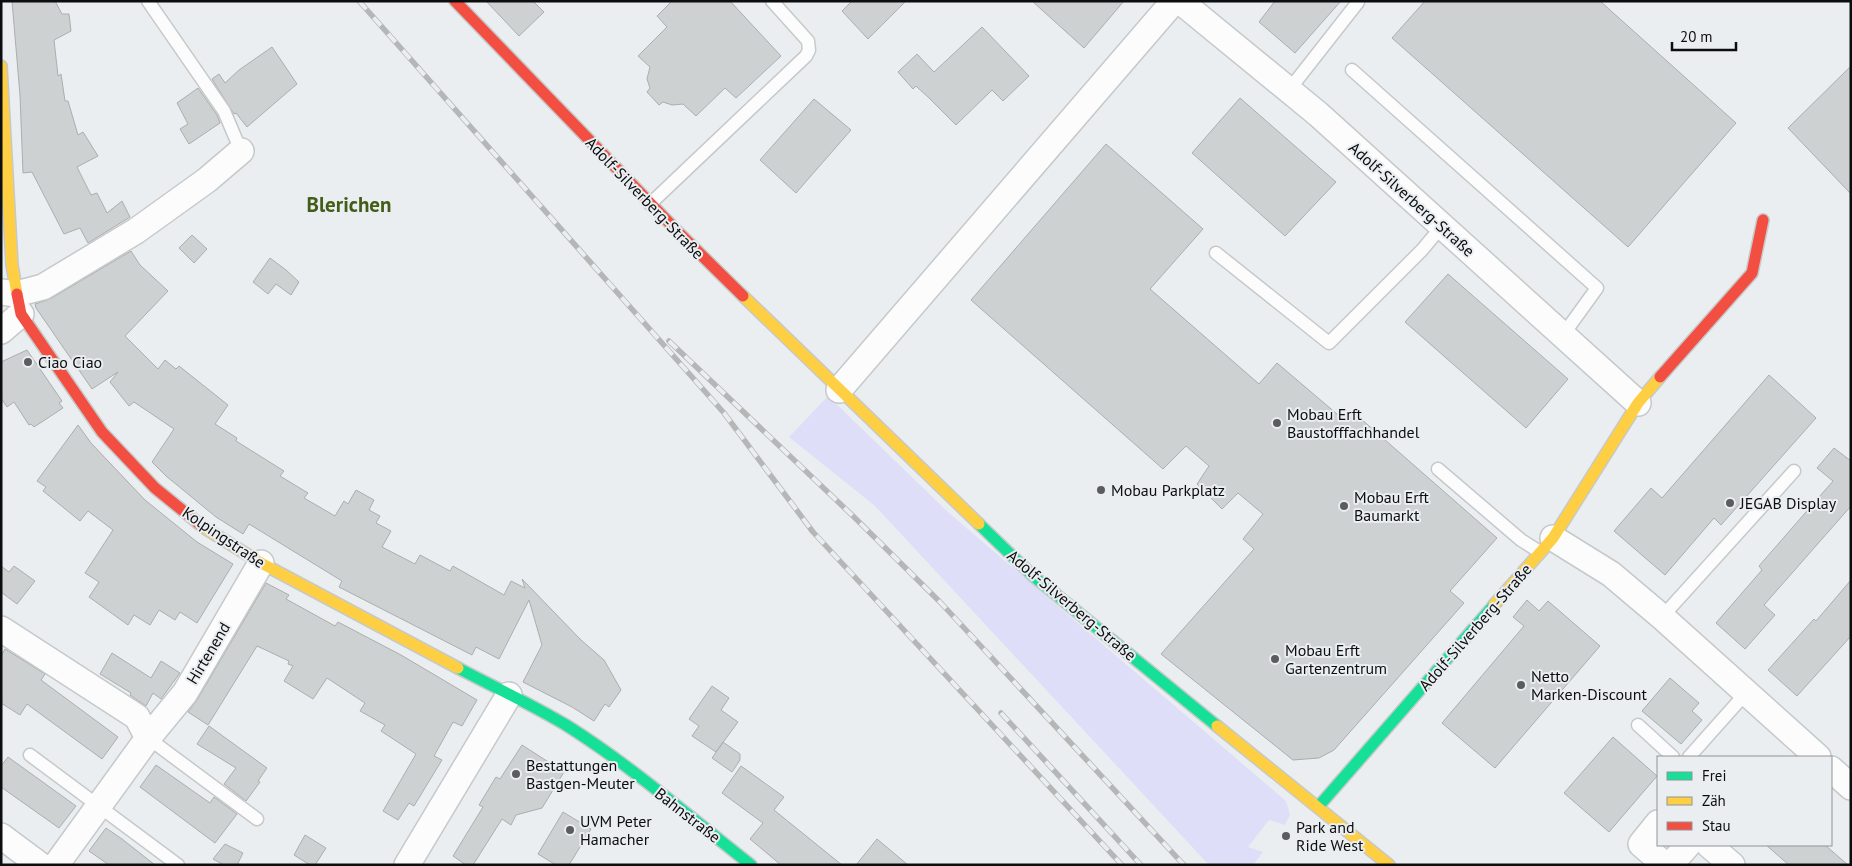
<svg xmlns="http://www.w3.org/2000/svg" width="1852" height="866" font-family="'PT Sans',sans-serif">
	<rect width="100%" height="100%" fill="#ebeef0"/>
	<path fill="#dedef8" d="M828,396l121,117 337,288 4,14 -5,10 -16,-5 -21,27 15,5 -10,13h-44l-334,-359 -86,-69z"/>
	<path fill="#ced1d2" stroke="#abaeaf" d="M12,1h43l7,13h7l2,17 -17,9 4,36 3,-2 4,27h3l10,34 5,-3 15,24 -21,11 14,28 6,-2 10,20 15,-12 8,16 -42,26 -8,-15 -16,6 -32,-62 -9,1 -3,-78z
		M486,1h47l11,11 -25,24z
		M672,1h58l51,55 -45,42 -11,-10 -29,28 -13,-12 -11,1 -9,-3 -4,3 -12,-13 3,-4 -3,-9 3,-12 -12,-11 29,-29 -10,-11z
		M852,1h54l-38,38 -26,-28z
		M1032,1h92l-40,47z
		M1275,1h66l-46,52 -36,-31z
		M1425,1h175l136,122 -108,124 -236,-209z
		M982,27l47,49 -26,25 -11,-11 -36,35 -27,-27 -13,-12 -3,3 -15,-17 19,-18 17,18z
		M272,47l25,37 -50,43 -11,-14 -2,1 -22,-35 7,-5 6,9 14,-13z
		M1851,66v128l-63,-66z
		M198,88l19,27 3,8 -31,21 -9,-15 8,-5 -11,-21z
		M1240,98l96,84 -51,54 -93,-83z
		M814,99l37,31 -55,63 -36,-33z
		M1106,144l97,85 -53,60 109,95 18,-21 67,57 8,-9 145,127 -47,53 14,12 -130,147 -15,8 -26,2 -132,-106 93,-105 -11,-10 20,-25 -25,-21 -16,16 -25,-25 12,-18 -23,-20 -23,23 -192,-169z
		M192,235l15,14 -13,14 -15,-15z
		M131,251l9,14 28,26 -43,45 33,33 7,-9 11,9 3,-3 49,39 -13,19 22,14 -1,3 48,30 -4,5 28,17 -4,5 31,18 9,-15 4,3 8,-14 18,10 -5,10 11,6 -4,7 15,8 -9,16 33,17 5,-9 30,16 3,-5 51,29 7,-14 14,7 -3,-9 59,61 23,20 17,30 -12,17 -4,-3 -11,17 -22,-14 -49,-25 19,-37 -13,-45 -30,59 -23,-12 -4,8 -133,-68 3,-6 -93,-57 -6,10 -27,-17 -50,-41 -14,-14 22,-33 -40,-27 -5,4 -19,-24 8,-10 -26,17 -56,-81 -1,-4 15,-5z
		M270,258l16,12 13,12 -8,13 -15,-11 -8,10 -15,-12z
		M1448,274l120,105 -42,49 -121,-106z
		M27,350l35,51 -3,2 4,5 -29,19 -3,-3 -2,1 -15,-23 -7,5 -6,-9v-36z
		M1769,375l47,43 -95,107 -7,-7 -49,57 -51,-44 37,-43 11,10z
		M78,425l13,18 54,57 52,42 36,22 -36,59 -17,-11 -5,8 -16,-10 -9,15 -16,-10 -6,10 -39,-28 10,-15 -14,-9 28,-43 -25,-19 -8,10 -37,-30 3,-4 -9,-6z
		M1834,448l17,13v45l-87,99 11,10 -30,34 -29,-26 46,-53 -3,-4 74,-85 -16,-13z
		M1,566l8,6 5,-6 21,15 -18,23 -16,-12z
		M1851,580v56l-54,60 -29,-26 46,-51 2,2z
		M266,583l23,12 -3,4 49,27 3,-4 63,33 76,45 -15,26 -9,-4 -19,34 8,4 -28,46 -5,-3 -11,17 -15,-9 33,-57 -35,-23 4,-6 -25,-14 5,-8 -38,-25 -14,21 -29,-18 9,-15 -5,-2 1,-3 -32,-15 -49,79 -20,-13 9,-12z
		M1527,600l12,11 9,-10 52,45 -105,122 -53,-45 82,-97 -11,-9z
		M5,649l40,25 -4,6 77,57 -16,22 -75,-55 -7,11 -19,-12v-47z
		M112,653l39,25 10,-17 19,12 -19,26 -8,-6 -7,13 -16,-11 1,-2 -31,-19z
		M1670,678l29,25 -7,8 10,9 -21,24 -39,-33z
		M712,686l17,12 -8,12 17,12 -22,30 -24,-16 7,-10 -10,-7z
		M209,726l58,42 -9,13 2,1 -14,19 -22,-17 12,-16 -39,-24z
		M1613,737l44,39 -48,56 -45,-39z
		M723,742l17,12v6l-8,12 -20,-14z
		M522,745l42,27 -22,36 -26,7 -5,10 -9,-6 -29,46h-7l-13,-9 30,-49 -4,-2 17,-28 4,2z
		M8,757l68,49 -17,22 -58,-41v-21z
		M156,765l54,38 4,-6 23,17 -22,29 -75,-56z
		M741,766l43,31 -10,13 68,55h-61l-31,-26 13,-16 -41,-30z
		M563,812l28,17 -22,36h-13l-18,-11z
		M106,828l16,11 33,26h-46l-20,-14z
		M305,835l21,13 -11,17h-5l-16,-10z
		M877,839l31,26h-52z
		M225,844l18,9 -6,12h-13l-11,-6z
		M1766,845h59l23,20h-59z"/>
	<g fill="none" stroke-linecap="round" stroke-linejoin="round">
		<g stroke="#c6c9ca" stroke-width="15">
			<path id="lane" d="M148,1l76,110 17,40
				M1352,70l245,218 -34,47
				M1289,90l69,-88
				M650,204l156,-148 3,-6 -1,-9 -36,-40
				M1216,253l113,90 93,-93 20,-24
				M1438,469l83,71 19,12
				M1662,617l132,-146
				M1638,725l35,32
				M148,738l109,81
				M30,755l148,110
				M1689,757l57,-64"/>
		</g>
		<g stroke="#c6c9ca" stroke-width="28">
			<path id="street" d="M1180,1l138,113 320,289
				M1,292l15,2 27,-7 93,-56 71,-51 34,-29
				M1,331l20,-17
				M839,390l335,-389
				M1553,538l58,36 51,43 156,140
				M1,629l136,88 11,21
				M1831,769l20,18
				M1658,823l-17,21 24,21
				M1,836l39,29
				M1709,845l23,20
				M56,865l92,-127 37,-45 76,-130
				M407,865l102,-170
				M1670,865l18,-20"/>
		</g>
		<g stroke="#c6c9ca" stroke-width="14">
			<path id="fast" d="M979,524l53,51 185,151
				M458,668c36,19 73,36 108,57 65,41 124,92 185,140
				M1318,807l176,-202"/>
		</g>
		<g stroke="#c6c9ca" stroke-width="14">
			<path id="slow" d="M1,66l11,199 5,29
				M743,296l236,228
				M203,527l58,36 197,105
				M1494,605l59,-67 85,-135 22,-26
				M1217,726l172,139"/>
		</g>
		<g stroke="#c6c9ca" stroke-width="14">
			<path id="jam" d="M455,1l226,234 62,61
				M17,294l4,20 81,118 53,56 48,39
				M1660,377l92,-104 11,-53"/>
		</g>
		<use href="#lane" stroke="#fcfcfd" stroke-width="12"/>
		<use href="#street" stroke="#fcfcfd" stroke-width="25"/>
		<use href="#fast" stroke="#16e098" stroke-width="11"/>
		<use href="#slow" stroke="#ffcf43" stroke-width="11"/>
		<use href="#jam" stroke="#f24e42" stroke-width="11"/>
		<g stroke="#b5b7b7" stroke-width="5.5">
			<path id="rail" d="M359,1l365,412 89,119 309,333
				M669,341l184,175 87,86 244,263
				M1001,713l140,152"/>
		</g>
		<use href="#rail" stroke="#eaeef1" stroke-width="4" stroke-dasharray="11" stroke-linecap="butt"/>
	</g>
	<g fill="#5a5c5d" stroke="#eaeef1" stroke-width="2">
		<circle cx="28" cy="362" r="5"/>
		<circle cx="1277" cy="423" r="5"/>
		<circle cx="1101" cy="490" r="5"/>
		<circle cx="1730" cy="503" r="5"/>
		<circle cx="1344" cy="506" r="5"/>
		<circle cx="1275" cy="659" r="5"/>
		<circle cx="1521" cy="685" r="5"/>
		<circle cx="516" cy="774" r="5"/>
		<circle cx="570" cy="830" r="5"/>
		<circle cx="1286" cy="836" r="5"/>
	</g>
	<g text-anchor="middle" stroke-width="4" stroke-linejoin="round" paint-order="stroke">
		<g font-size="16" fill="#0c0d0e" stroke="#eaeef1">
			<text transform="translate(645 198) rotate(46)" y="6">Adolf-Silverberg-Straße</text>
			<text transform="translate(1412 199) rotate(42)" y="6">Adolf-Silverberg-Straße</text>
			<text transform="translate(224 537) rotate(34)" y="6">Kolpingstraße</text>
			<text transform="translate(1072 605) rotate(40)" y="6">Adolf-Silverberg-Straße</text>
			<text transform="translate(1475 627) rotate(-49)" y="6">Adolf-Silverberg-Straße</text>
			<text transform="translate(208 653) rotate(-59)" y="6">Hirtenend</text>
			<text transform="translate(688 815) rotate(38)" y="6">Bahnstraße</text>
		</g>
		<g font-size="16" fill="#0c0d0e" stroke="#eaeef1" text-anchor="start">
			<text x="38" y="368">Ciao Ciao</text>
			<text x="1287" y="420">Mobau Erft<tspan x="1287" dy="18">Baustofffachhandel</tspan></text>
			<text x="1111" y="496">Mobau Parkplatz</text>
			<text x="1354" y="503">Mobau Erft<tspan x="1354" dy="18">Baumarkt</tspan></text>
			<text x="1740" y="509">JEGAB Display</text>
			<text x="1285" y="656">Mobau Erft<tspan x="1285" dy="18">Gartenzentrum</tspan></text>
			<text x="1531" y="682">Netto<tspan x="1531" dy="18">Marken-Discount</tspan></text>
			<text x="526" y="771">Bestattungen<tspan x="526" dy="18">Bastgen-Meuter</tspan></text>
			<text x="580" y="827">UVM Peter<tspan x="580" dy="18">Hamacher</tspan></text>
			<text x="1296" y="833">Park and<tspan x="1296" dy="18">Ride West</tspan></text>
		</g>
		<g font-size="21" font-weight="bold" fill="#425d17" stroke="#eaeef1">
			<text x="349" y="212">Blerichen</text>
		</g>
	</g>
	<rect width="1852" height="866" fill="none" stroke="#0c0d0e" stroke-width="5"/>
	<rect x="1657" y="756" width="175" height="90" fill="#eaeef1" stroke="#919496"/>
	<rect x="1667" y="772" width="25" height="8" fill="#16e098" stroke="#919496"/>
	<text x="1702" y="781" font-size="15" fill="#0c0d0e">Frei</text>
	<rect x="1667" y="797" width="25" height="8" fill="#ffcf43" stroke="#919496"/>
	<text x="1702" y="806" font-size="15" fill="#0c0d0e">Zäh</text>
	<rect x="1667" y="822" width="25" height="8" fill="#f24e42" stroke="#919496"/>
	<text x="1702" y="831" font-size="15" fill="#0c0d0e">Stau</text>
	<path d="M1672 42v8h64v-8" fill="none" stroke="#0c0d0e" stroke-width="2.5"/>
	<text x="1680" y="42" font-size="15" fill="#0c0d0e" stroke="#eaeef1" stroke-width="4" paint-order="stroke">20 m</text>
</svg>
